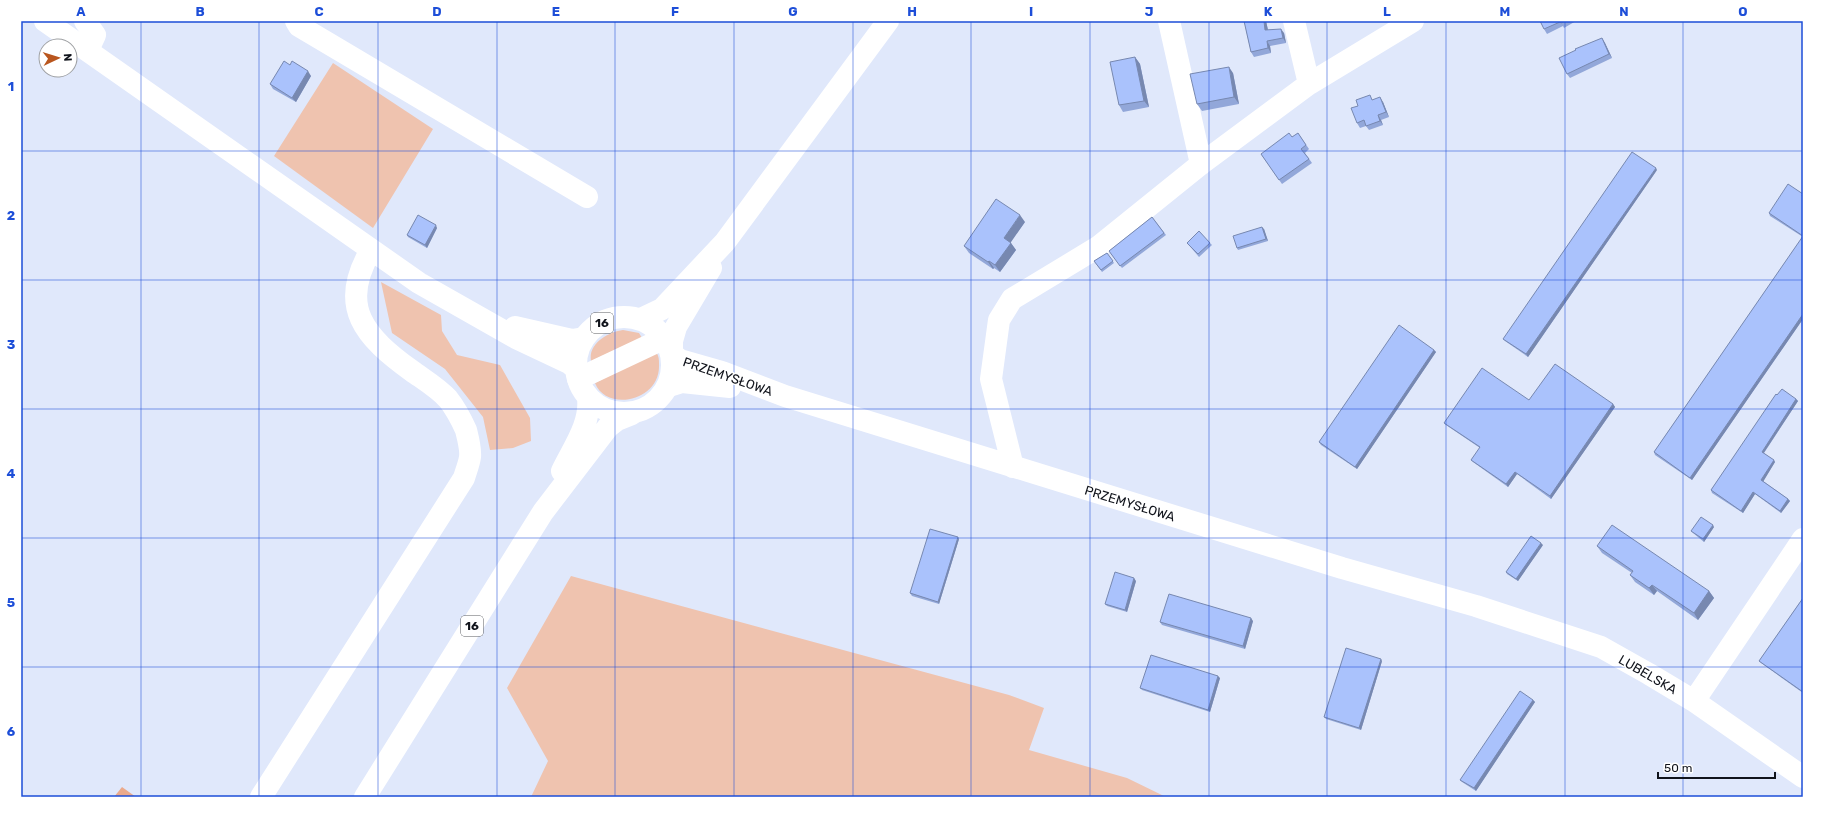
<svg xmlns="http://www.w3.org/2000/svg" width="1824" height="818" font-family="Rubik,sans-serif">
	<rect width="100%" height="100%" fill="#e0e8fb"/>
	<path fill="#efc3af" d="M333,63l100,66 -60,99 -99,-72z
		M381,282l60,33 1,16 15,24 43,10 30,53 1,23 -18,7 -23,2 -7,-33 -38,-48 -53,-36z
		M623,330l16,3 3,5 -51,23c-3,-18 18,-29 32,-31z
		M656,352c3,4 3,8 3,12 2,38 -53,48 -64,19z
		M571,576l438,119 35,13 -15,42 98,28 39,19h-635l17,-36 -41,-73z"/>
	<path fill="#ebaa8c" d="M122,787l14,10h-22z"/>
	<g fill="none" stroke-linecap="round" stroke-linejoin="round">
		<path stroke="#fff" stroke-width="22" d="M85,21l10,14 -7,15
			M296,21l3,5 288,171
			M1169,21l32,143
			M1294,21l15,63
			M672,354l8,6 42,12 63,24 557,172 134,38 125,41 48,27 45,27 109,76
			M578,379l87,-41
			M669,386l13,-4 48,5
			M1013,467l-22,-88 8,-59 13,-21 86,-52 103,-83 108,-80 104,-63
			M1694,701l109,-162
			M261,797l203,-319c2,-7 5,-14 6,-21 1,-8 -2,-19 -4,-27 -5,-11 -10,-21 -18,-31 -10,-11 -25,-20 -36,-28 -47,-34 -75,-64 -41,-121"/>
		<path stroke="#fff" stroke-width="22" d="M45,21l374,262 97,55 53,25 7,6
			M576 365a48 48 0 1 1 96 0a48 48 0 1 1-96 0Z
			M641,319l21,-10 63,-67 163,-221
			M515,327l57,13 12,-2
			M672,354v-13l4,-14 35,-59
			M562,471c11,-23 29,-47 26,-73
			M365,797l178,-285 65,-85 9,-7 15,-6"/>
	</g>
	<path fill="#92a7d9" d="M1244,21h22l2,9 16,3 2,10 -16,3 1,7 -17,4 -3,-5z
		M1540,21h36l-12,7 -1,-2 -16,8 -3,-5z
		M1602,38l3,5 7,15 -42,20 -3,-4z
		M1135,57l5,7 9,43 -26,5 -4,-7z
		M290,65l21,11 -15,26 -23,-13 -3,-5z
		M1233,73l6,31 -37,7 -5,-7z
		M1374,100l9,2 6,15 -8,3 2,5 -14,5 -3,-4 -6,2 -3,-5z
		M1298,133l11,16 -4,4 7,10 -30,21 -21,-30 31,-17z
		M1657,170l-129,187 -23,-16 -2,-2z
		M1803,194v125l-111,161 -37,-25 -1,-3 149,-215 -33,-21 -1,-3z
		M1152,217l14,18 -44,33 -13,-17z
		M1025,222l-15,20 6,8 -16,22 -6,-4 -1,1 -24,-16 -5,-7z
		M437,228l-10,20 -19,-11 -1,-2z
		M1264,229l4,12 -30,9 -1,-2z
		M1187,243h23l2,2 -13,12z
		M1107,253l7,10 -12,9 -8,-11z
		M1434,350l2,2 -79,117 -36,-24 -2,-3z
		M1777,395l19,4 2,2 -34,52 11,9 -12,19 25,18 2,2 -9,12 -26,-19 -12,19 -31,-20 -1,-3z
		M1529,400l84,4 2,3 -64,92 -34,-25 -9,13 -35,-25 -2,-2 9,-12 -34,-23 -2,-2z
		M1714,527l-10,15 -11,-9 -2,-2z
		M959,539l-20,65 -27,-8 -2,-3z
		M1543,545l-25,36 -11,-7 -1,-2z
		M1597,546l112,45 5,7 -16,22 -41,-29 -3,4 -19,-13 -5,-7 2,-2 -30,-20z
		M1136,581l-9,31 -20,-6 -2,-2z
		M1803,598v95l-42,-30 -2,-2z
		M1253,621l-8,28 -83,-24 -2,-3z
		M1382,661l-21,69 -35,-11 -2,-2z
		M1220,678l-10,34 -68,-22 -2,-2z
		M1533,700l2,2 -59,89 -14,-9 -2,-2z"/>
	<path fill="#7788b0" d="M1264,21h2l3,14 -4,-5z
		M1281,29l3,4 2,10 -3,-5z
		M1602,38l3,5 7,15 -3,-4z
		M1267,41l3,5 1,7 -3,-5z
		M1135,57l5,7 9,43 -5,-6z
		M1229,67l4,6 6,31 -5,-7z
		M308,71l3,5 -15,26 -4,-4z
		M1380,97l3,5 6,15 -3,-5z
		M1378,115l3,5 2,5 -3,-4z
		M1656,168l1,2 -129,187 -2,-3z
		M1020,215l5,7 -16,23 -5,-7z
		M436,225l1,3 -10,20 -2,-3z
		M1262,227l2,2 4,12 -2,-2z
		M1011,243l5,7 -16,22 -5,-7z
		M989,261l5,7 -1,1 -5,-7z
		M1803,314v5l-111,161 -2,-2z
		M1434,350l2,2 -79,117 -2,-2z
		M1796,399l2,2 -35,53 -1,-2z
		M1613,404l2,3 -64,92 -1,-3z
		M1774,460l1,2 -12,20 -2,-2z
		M1515,472l2,2 -9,13 -2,-3z
		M1753,492l2,2 -12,19 -2,-2z
		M1788,499l2,2 -9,12 -1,-2z
		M1713,525l1,2 -10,15 -1,-3z
		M958,537l1,2 -20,65 -1,-2z
		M1541,543l2,2 -25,36 -2,-2z
		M1134,578l2,3 -9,31 -2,-2z
		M1652,585l5,6 -3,4 -5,-7z
		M1709,591l5,7 -16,22 -4,-7z
		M1251,618l2,3 -8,28 -2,-3z
		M1381,659l1,2 -21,69 -2,-2z
		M1218,676l2,2 -10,34 -2,-2z
		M1533,700l2,2 -59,89 -2,-3z"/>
	<path fill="#aac2fc" stroke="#7788b0" d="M1244,21h20l1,9 16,-1 2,9 -16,3 1,7 -17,4z
		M1540,21h25l-4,2 -1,-1 -16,7z
		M1602,38l7,16 -42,20 -8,-16 17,-8 -1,-1z
		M1135,57l9,44 -25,4 -9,-43z
		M284,61l6,4 2,-4 16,10 -16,27 -22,-14z
		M1229,67l5,30 -37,7 -7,-30z
		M1370,95l2,5 8,-3 6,15 -8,3 2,6 -14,5 -2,-6 -7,3 -6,-15 7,-2 -2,-6z
		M1289,133l3,4 6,-4 8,12 -5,4 8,10 -30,21 -18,-26z
		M1632,152l24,16 -130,186 -23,-15z
		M1788,184l15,10 -1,2 1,1v39l-34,-23z
		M996,199l24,16 -16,23 7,5 -16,22 -6,-4 -1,1 -24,-16z
		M418,215l18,10 -11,20 -18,-10z
		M1152,217l12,16 -44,33 -11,-15z
		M1262,227l4,12 -29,9 -4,-12z
		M1199,231l11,12 -12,11 -11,-11z
		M1803,236v78l-113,164 -36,-26z
		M1107,253l6,8 -12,9 -7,-9z
		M1399,325l35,25 -79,117 -36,-25z
		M1555,364l58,40 -63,92 -35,-24 -9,12 -35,-24 9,-13 -36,-24 38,-55 47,32z
		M1782,389l14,10 -34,53 12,8 -13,20 27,19 -8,12 -27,-19 -12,19 -30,-21 65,-96 1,1z
		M1701,517l12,8 -10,14 -12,-8z
		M1612,525l97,66 -15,22 -42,-28 -3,3 -19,-13 3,-4 -36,-25z
		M930,529l28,8 -20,65 -28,-9z
		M1531,536l10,7 -25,36 -10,-7z
		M1115,572l19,6 -9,32 -20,-6z
		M1169,594l82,24 -8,28 -83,-24z
		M1803,598v94l-44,-31z
		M1346,648l35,11 -22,69 -35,-11z
		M1151,655l67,21 -10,34 -68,-22z
		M1520,691l13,9 -59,88 -14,-8z"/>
	<path fill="none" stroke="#1d4ed8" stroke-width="1" stroke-opacity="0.55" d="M141,21v776M259,21v776M378,21v776M497,21v776M615,21v776M734,21v776M853,21v776M971,21v776M1090,21v776M1209,21v776M1327,21v776M1446,21v776M1565,21v776M1683,21v776M21,151h1782M21,280h1782M21,409h1782M21,538h1782M21,667h1782"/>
	<g text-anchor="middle" stroke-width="3" stroke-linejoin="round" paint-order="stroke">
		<g fill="#fff" stroke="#585a5f" stroke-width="1">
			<rect x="591" y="313" width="22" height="20" rx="3"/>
			<rect x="461" y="616" width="22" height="20" rx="3"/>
		</g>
		<g font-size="12" font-weight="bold" fill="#10131b">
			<text x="602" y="327">16</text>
			<text x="472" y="630">16</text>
		</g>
		<g font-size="13" fill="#10131b" stroke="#fff">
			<text transform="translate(728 376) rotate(19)" y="5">PRZEMYSŁOWA</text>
			<text transform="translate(1130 503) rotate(17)" y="5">PRZEMYSŁOWA</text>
			<text transform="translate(1648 674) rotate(30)" y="5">LUBELSKA</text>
		</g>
	</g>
	<rect width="1824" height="818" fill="none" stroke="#ffffff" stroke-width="44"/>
	<g transform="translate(58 58) rotate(86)"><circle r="19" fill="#ffffff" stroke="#9fa1a4"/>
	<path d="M0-3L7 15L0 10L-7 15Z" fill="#b9561e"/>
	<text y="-6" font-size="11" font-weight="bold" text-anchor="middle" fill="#10131b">N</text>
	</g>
	<path d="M1658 772v6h117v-6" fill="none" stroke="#10131b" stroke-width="2"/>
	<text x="1664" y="772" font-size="12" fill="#10131b" stroke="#ffffff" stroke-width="3" paint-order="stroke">50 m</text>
	<rect x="22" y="22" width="1780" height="774" fill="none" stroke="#1d4ed8" stroke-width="1.5"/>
	<g font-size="13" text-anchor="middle" font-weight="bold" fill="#1d4ed8">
		<text x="81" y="16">A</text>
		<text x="200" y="16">B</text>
		<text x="319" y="16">C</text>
		<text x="437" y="16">D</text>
		<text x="556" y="16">E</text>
		<text x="675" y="16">F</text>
		<text x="793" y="16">G</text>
		<text x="912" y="16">H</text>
		<text x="1031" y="16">I</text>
		<text x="1149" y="16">J</text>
		<text x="1268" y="16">K</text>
		<text x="1387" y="16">L</text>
		<text x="1505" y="16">M</text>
		<text x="1624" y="16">N</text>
		<text x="1743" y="16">O</text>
		<text x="11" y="91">1</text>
		<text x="11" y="220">2</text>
		<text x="11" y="349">3</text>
		<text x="11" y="478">4</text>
		<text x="11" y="607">5</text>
		<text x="11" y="736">6</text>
	</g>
</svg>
